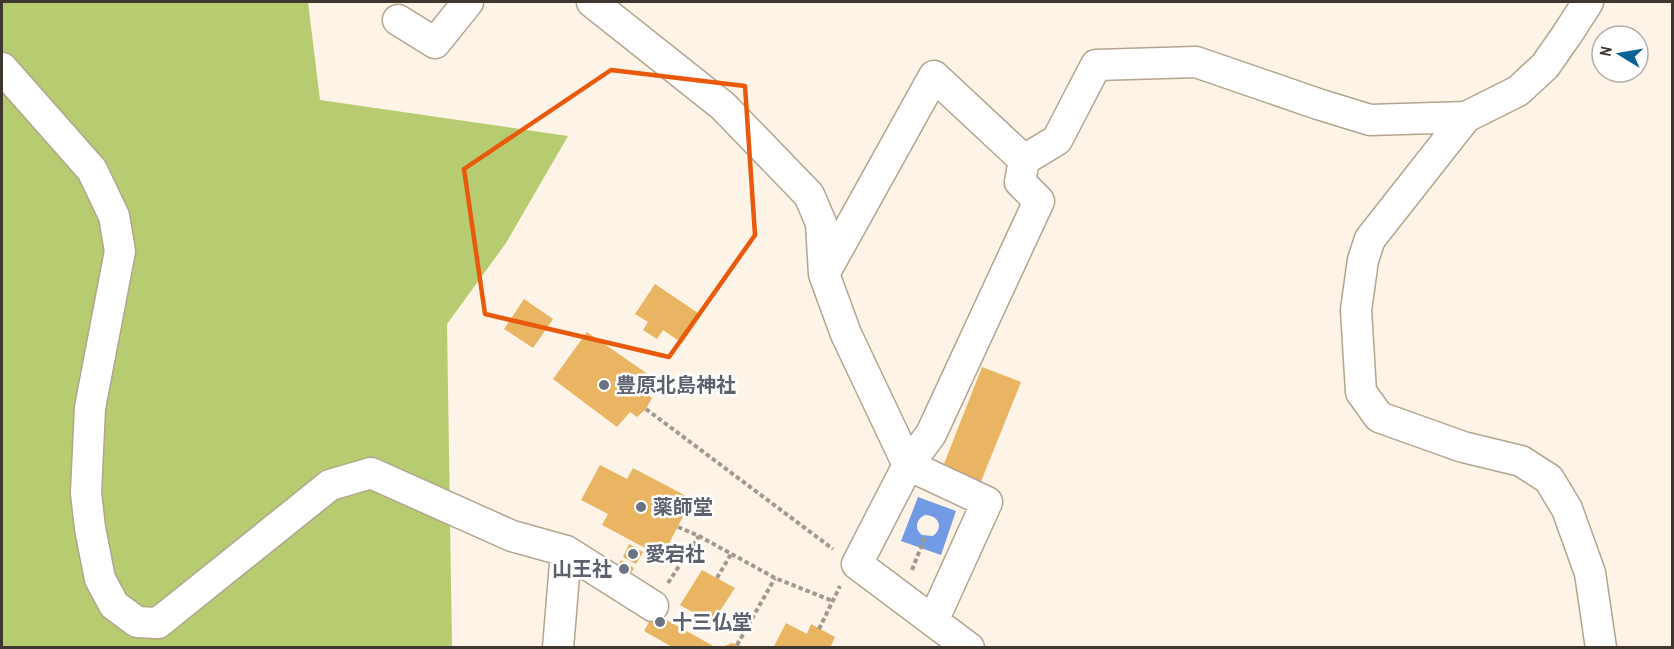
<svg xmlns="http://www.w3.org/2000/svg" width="1674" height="649" font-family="'Archivo Narrow','Noto Sans JP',sans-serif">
	<rect width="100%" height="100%" fill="#fdf3e6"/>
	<path fill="#b7cb70" d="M2,2h306l12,98 248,36 -62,107 -59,81 5,323h-450z"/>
	<path fill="#739ae4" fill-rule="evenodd" d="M918,497l38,14 -15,44 -40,-14zM925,515c14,0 19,13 8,21l-11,-1c-8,-6 -6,-16 3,-20z"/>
	<path fill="#eab562" d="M655,284l46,31 -19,28 -19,-13 -6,9 -14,-9 5,-8 -13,-8z
		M524,299l29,20 -20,29 -29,-19z
		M587,332l65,45 -9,13 9,8 -6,11 -9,8 -7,-5 -13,15 -64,-48z
		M982,367l39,15 -41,102 -38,-15z
		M600,465l27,14 6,-11 59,31 -30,58 -60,-32 6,-11 -27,-14z
		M629,544l14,8 -7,12 -13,-7z
		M621,560l13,8 -6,11 -13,-8z
		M702,570l33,18 -23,35 -32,-18z
		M654,613l63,35h-43l-30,-17z
		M786,623l21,11 4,-10 24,13 -4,9 3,2h-61z
		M732,643l12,4v1h-24z"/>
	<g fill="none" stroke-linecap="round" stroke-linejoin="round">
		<g stroke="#b3a48f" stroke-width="33">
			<path id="minor" d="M592,2l131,104 86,89 12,28 3,51 22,60 62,131 -51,99 112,84
				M398,20l37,23 33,-41
				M2,68l90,102 22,46 6,35 -30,157 -4,85 4,35 10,51 14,26 23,17 21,1 172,-138 41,-12 141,63 54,15 87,55
				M1466,117l-96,122 -7,21 -7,50 5,82 18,25 84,30 58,14 28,18 18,30 23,64 11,75
				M1024,160l33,-20 39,-75 100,-3 122,42 52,16 96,-3 52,-26 27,-25 21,-30 22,-34
				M824,274l110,-198 90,84 -4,22 19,19 -108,233 -23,31 79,37 -54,119
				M558,648l8,-97"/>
		</g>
		<path stroke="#a1998e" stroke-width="4" stroke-dasharray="4.5 3" stroke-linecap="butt" d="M646,409l187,140
			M678,527l21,9 76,42 58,23
			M912,570l13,-33
			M717,578l14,-24
			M668,583l31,-47
			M819,629l21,-43
			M737,645l38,-67"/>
		<use href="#minor" stroke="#fff" stroke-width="30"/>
	</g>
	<path fill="none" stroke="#e8590c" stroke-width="4.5" stroke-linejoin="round" d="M611,70l134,16 10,149 -86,122 -184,-43 -21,-145z"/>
	<g fill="#6b7280" stroke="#fff" stroke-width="2">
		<circle cx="604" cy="385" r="6"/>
		<circle cx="641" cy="507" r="6"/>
		<circle cx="633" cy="554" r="6"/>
		<circle cx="624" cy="569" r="6"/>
		<circle cx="660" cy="622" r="6"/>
	</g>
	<g text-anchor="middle" stroke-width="5" stroke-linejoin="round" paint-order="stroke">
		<g font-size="20" font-weight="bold" fill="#5b616d" stroke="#fff" text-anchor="start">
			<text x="616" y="392">豊原北島神社</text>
			<text x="653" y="514">薬師堂</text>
			<text x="645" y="561">愛宕社</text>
			<text x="612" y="576" text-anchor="end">山王社</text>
			<text x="672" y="629">十三仏堂</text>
		</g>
	</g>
	<rect width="1674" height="649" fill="none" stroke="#3e372f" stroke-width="6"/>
	<g transform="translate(1620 54) rotate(281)"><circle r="28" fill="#ffffff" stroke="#b2afac" stroke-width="1.5"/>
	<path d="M0-4.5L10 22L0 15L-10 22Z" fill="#076393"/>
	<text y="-9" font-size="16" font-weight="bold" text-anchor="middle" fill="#3e372f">N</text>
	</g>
</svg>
